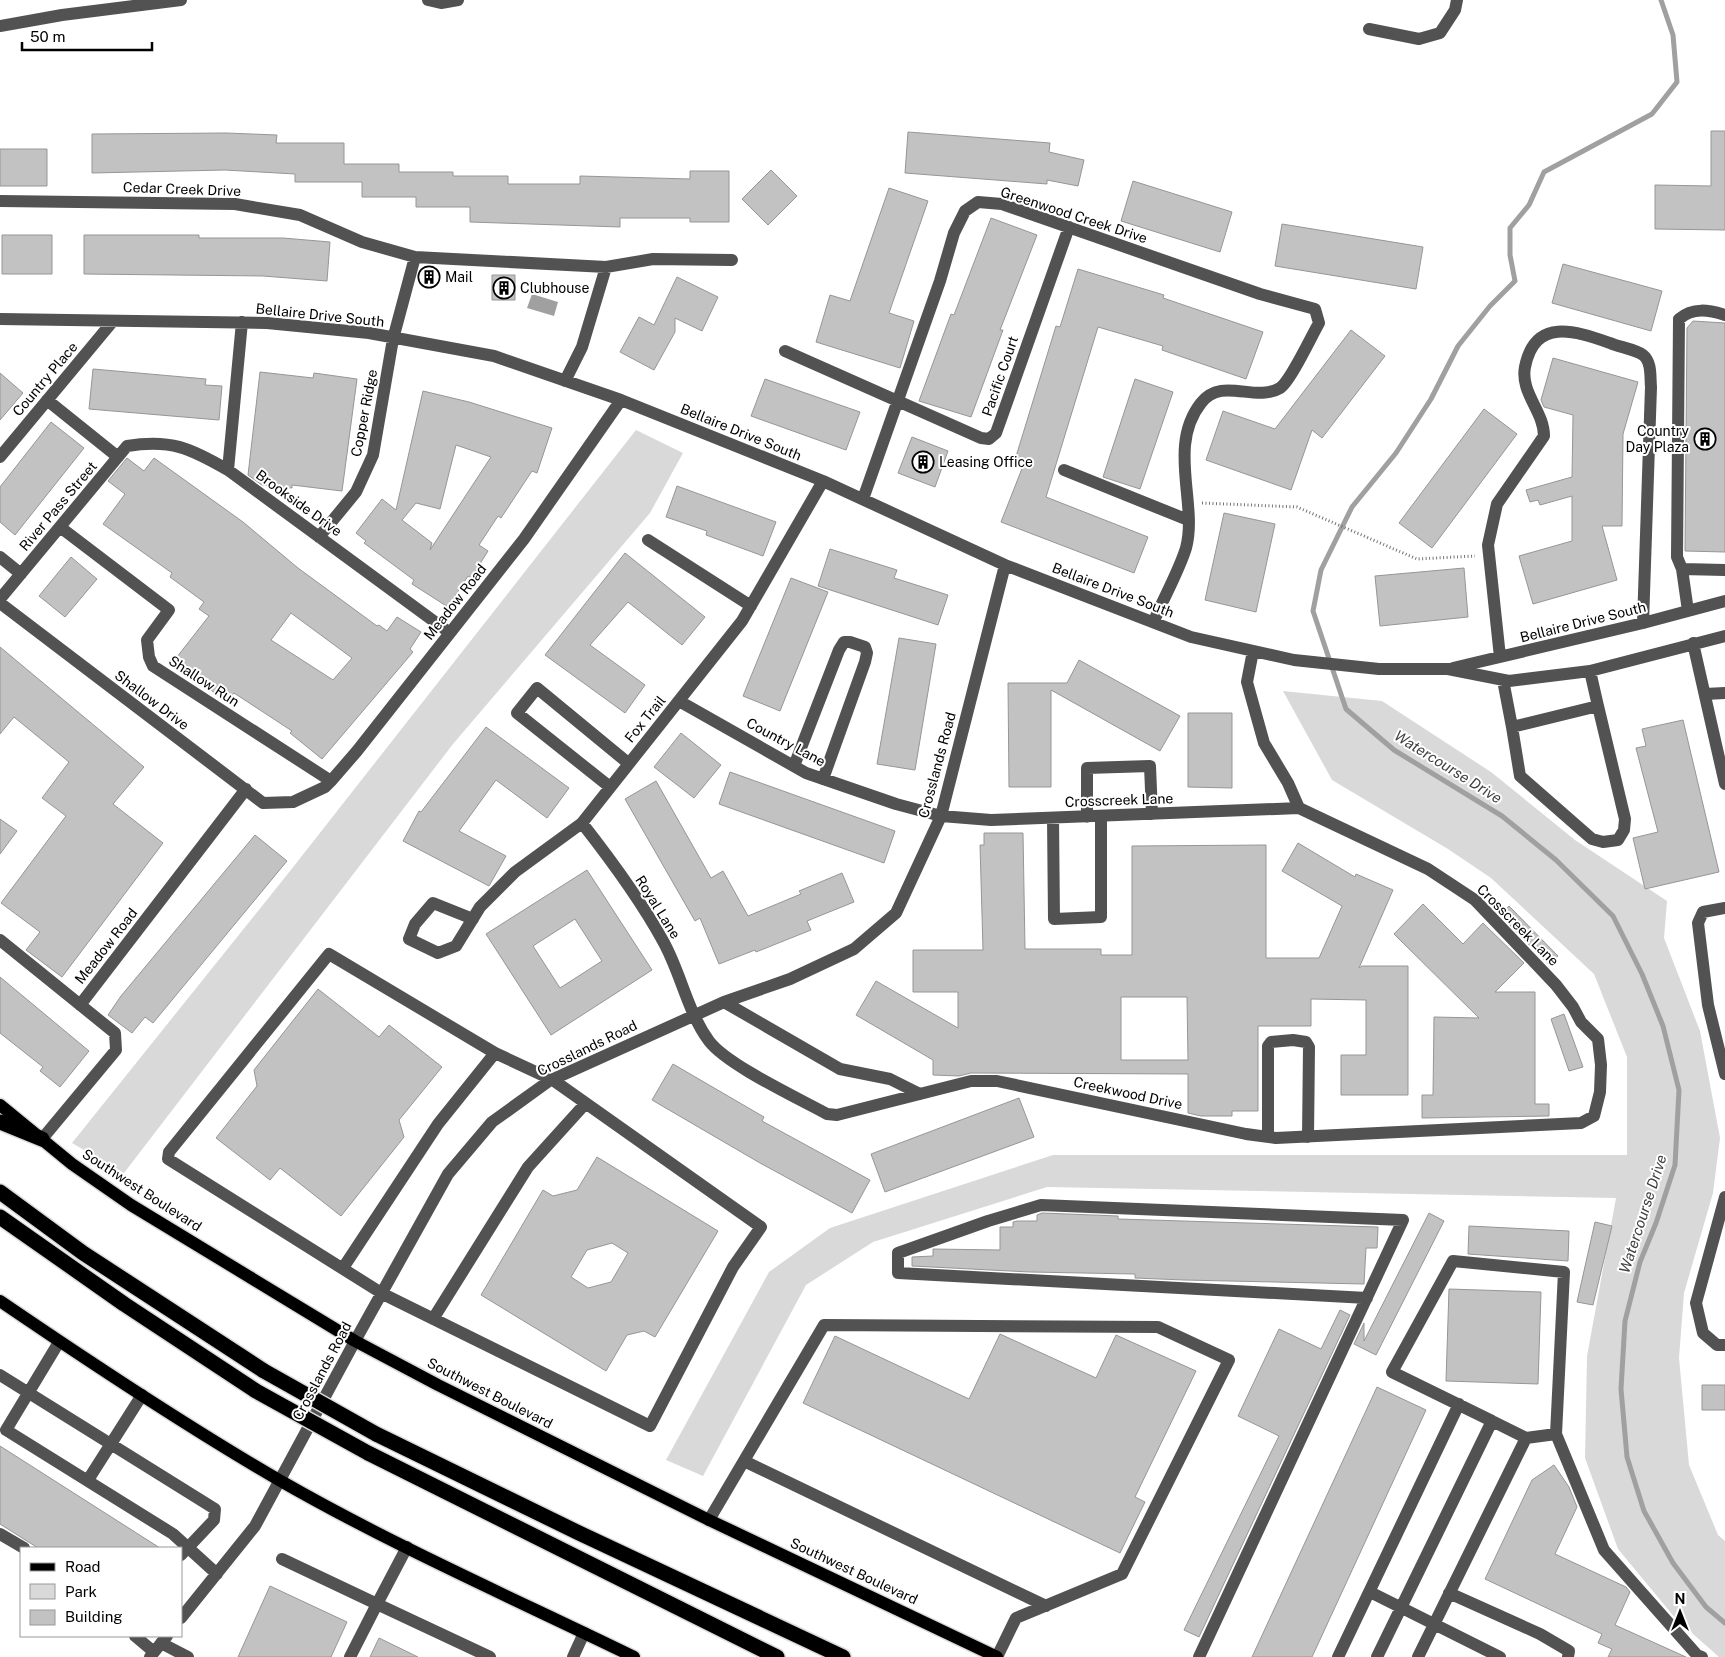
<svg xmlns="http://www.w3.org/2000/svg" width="1725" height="1657" font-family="'Public Sans',sans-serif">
	<rect width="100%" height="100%" fill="#fff"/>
	<path fill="#d9d9d9" d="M636,430l47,23 -33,60 -197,231 -329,429 -52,-30 222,-277z
		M1283,691l99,10 109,71 84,68 92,61 -3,37 36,93 20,107 -7,55 -29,100 -5,65 10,107 29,70 7,6v116h-6l-43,-38 -58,-70 -33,-91 2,-102 29,-158 -569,-11 -174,55 -67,43 -103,191 -37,-16 103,-188 61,-44 223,-73h574v-98l-33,-83 -103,-96 -43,-29 -116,-69z"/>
	<path fill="#a0a0a0" d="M532,294l26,8 -4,14 -27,-8z"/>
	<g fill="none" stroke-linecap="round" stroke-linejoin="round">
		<path stroke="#a0a0a0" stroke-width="5" d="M1661,0l12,35 4,47 -25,32 -108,58 -15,33 -19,23v27l5,26 -25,25 -32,40 -27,53 -35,54 -44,54 -31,63 -8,41 33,98 48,41 108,66 54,44 57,56 29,58 21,52 16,64 -4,75 -19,58 -16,39 -15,59 -4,68 6,68 17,54 29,52 33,44 19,16"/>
	</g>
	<path fill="#c2c2c2" stroke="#969696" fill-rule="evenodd" d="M1711,131h14v99l-70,-1v-44l56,1z
		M908,132l142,11 -1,9 35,8 -6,26 -31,-6v4l-142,-11z
		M226,133l51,2 -1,8h68v21h55v8h54v4h55v8h72v-8l110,3v-8h39v51h-39v-4h-70v9l-150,-5v-15h-54v-10h-54v-15h-67v-8l-70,-4 -133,3v-39z
		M0,149h47v37h-47z
		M771,170l26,26 -29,29 -26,-26z
		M1133,181l99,31 -12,40 -99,-31z
		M889,188l39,13 -39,112 25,8 -14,47 -84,-26 14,-47 20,6z
		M991,218l46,17 -37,95h3l-32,87 -52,-16 32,-87 3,1z
		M1282,224l141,23 -7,42 -141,-23z
		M2,235h50v39h-50z
		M84,235h115v3h84l47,4 -3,39 -64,-5 -179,-2z
		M1563,264l99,27 -11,40 -99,-28z
		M1078,269l86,26 -1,3 100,34 -17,47 -84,-29 1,-4 -65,-19 -52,170 102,40 -14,36 -133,-51 22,-56 -9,-3 42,-137 4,1z
		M492,275h23v25h-23z
		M677,277l41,20 -16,34 -27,-13v14l-21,38 -34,-18 19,-35 15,8z
		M1693,321l32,2v229l-40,-1 2,-223z
		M1351,330l34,26 -63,82 -10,-8 -21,60 -85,-30 17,-49 52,18z
		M1553,358l85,24 -15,52 -1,92h-20l15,54 -84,24 -14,-48 53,-15v-45l-32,9 -2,-5 -8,2 -4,-12 46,-13 1,-62 -29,-8 -3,-7z
		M93,369l113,10 -1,6 17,1 -3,34 -130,-11z
		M260,372l53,6 1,-5 43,6 -15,112 -50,-6v3l-30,-3 -14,-10z
		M0,373l23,20 -23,27z
		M765,379l95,33 -14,38 -95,-34z
		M1135,379l38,13 -33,97 -37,-12z
		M423,391l46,11 83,26 -15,45 -5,-2 -31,47 -3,-2 -19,29 9,6 -17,27 -3,-2 -20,31 -36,-23 2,-4 -50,-37 2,-2 -10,-8 26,-34 14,11zM456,445l35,12 -61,93 2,-7 -30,-23 14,-17 24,6z
		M1484,409l33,25 -85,114 -33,-25z
		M51,422l33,26 -69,87 -15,-13v-35z
		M912,437l36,14 -13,36 -37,-14z
		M127,458l17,13 10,-13 89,64 55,46 79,58 2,-1 8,6 10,-14 24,15 -11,17 3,3 -91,107 -32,-26 2,-2 -58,-38 -7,9 -54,-40 36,-46 -10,-7 5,-7 -34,-25 2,-4 -69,-49 22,-30 -17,-13zM291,613l61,45 -19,22 -62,-40z
		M677,486l99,36 -13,34 -57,-21 1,-4 -41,-14z
		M1224,513l51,11 -19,88 -51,-12z
		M830,549l67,21 -3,8 54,17 -10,30 -120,-39z
		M625,553l80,64 -23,28 -54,-43 -38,43 55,40 -20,28 -80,-58z
		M71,557l26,22 -32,38 -26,-21z
		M1464,568l4,49 -88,9 -5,-50z
		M791,578l37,14 -48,119 -37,-15z
		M899,638l37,6 -21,126 -38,-6z
		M0,647l144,120 -31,37 50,39 -101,134 -36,-27 14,-18 -39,-29 65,-87 -24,-18 27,-36 -55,-45 -14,17z
		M1079,660l101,56 -20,35 -109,-61v97h-42l-1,-104h59z
		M1188,713h44v75l-44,-1z
		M1683,720l36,152 -74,17 -12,-51 25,-6 -22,-84 10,-2 -4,-17z
		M486,727l83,61 -22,30 -51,-38 -37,51 47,25 -17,30 -86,-45 16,-30 2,1z
		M681,733l40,32 -27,33 -40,-31z
		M730,772l165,59 -11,32 -165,-59z
		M656,781l55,97 12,-7 25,45 53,-22 -2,-3 43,-18 12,29 -47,19 4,9 -55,22 -1,-2 -36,14 -19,-46 -5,3 -70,-122z
		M0,819l17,12 -17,23z
		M984,833h39l2,116h76v6h31v-109l134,-1v113h53l23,-52 -60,-35 16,-28 57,34 1,-3 37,16 -34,78 3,-2h46v129h-67v-40h25v-55l-55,-1v27h-53v85h-26v5h-31l-13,-3v-39l-217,-1 -12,3 -26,-1v-15l-77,-45 20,-34 82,47v-36h-45v-42h70l-3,-105h4zM1121,997h66l1,63h-67z
		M255,835l32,26 -134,162 -8,-6 -13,16 -24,-18 13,-19z
		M587,870l65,100 -101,65 -65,-101zM575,919l27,42 -42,27 -27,-42z
		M1423,904l40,40 20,-21 41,40 -29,29h40v112h14v12l-127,2v-23h11l1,-78 45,1 -85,-84z
		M1509,906l49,50 -9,9 -49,-50z
		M0,977l89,74 -29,36 -20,-16 3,-4 -43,-34z
		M318,989l61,48 10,-12 53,42 -43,53 5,17 -63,79 -61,-48 -10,12 -54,-42 41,-52 -3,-16z
		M1564,1014l19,53 -14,4 -18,-52z
		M673,1064l91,53 -2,4 108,59 -18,33 -92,-50 -108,-63z
		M1019,1098l15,39 -149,55 -14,-38z
		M597,1157l121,74 -63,106 -11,-6 -17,4 -21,36 -125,-76 62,-105 10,6 24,-6zM612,1243l16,10 -17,29 -23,6 -17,-11 16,-27z
		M1042,1213l76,3v3l260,8 -1,21h-11l-2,36 -180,-4 -49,-2v-4l-105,-2 -118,-6v-9l21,-1v-7l67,1v-23h13v-5l4,-1h20v-6z
		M1429,1213l15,8 -68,134 -22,-11 10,-21v18z
		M1595,1222l17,4 -19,79 -16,-3z
		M1469,1226l100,5 -1,30 -100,-7z
		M1449,1289l92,3 -3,92 -92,-3z
		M1340,1310l10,5 -151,322 -15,-7 95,-194 -41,-20 41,-87 42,20z
		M1000,1334l96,44 20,-43 80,36 -61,126 10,5 -25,51 -317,-150 32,-67 134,63z
		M1702,1385h23v25h-23z
		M1377,1387l49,23 -114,247h-60z
		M0,1446l160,102h-122l-38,-24z
		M1554,1465l15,22 8,20 -22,47 71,33 4,5 -15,33 71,32h-78l4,-8 -14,-6 4,-9 -117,-55 47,-99z
		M270,1586l77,36 -16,35h-93z
		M379,1638l39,19h-48z"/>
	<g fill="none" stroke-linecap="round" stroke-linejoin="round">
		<g stroke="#dbdbdb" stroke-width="15">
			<path id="major" d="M0,1105l72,59 59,41 224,136 83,44 271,135 288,137
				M0,1301c91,62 184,124 279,179 115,66 236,119 355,177"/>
		</g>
		<g stroke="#dbdbdb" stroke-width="18">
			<path id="highway" d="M0,1122l42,17
				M0,1192l83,61 181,118
				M0,1217l124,87 132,87
				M376,1434l203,99 264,124
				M368,1453l409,204"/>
		</g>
		<path stroke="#747474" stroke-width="3" stroke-dasharray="1 2.5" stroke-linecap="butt" d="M1202,503l95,4 120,52 58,-3"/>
		<path stroke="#525252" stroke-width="12" d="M428,0l13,3 17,-3
			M0,26l62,-11 119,-15
			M1369,29l50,10 21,-6 15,-23 2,-10
			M0,201l235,3 65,11 62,27 53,15 191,10 47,-8 79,1
			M0,319l267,4 102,10 125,23 127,44 202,81 182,84 186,72 103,23 85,9h69l61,12 81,-10 135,-35
			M785,351l196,87 8,1 7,-6 73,-206
			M565,381l17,-34 24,-80
			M47,400l71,57
			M0,457l113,-136
			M228,470l14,-148
			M1064,470l124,50
			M863,499l77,-218 14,-48 11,-22 13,-9 24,2 258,90 55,15 4,14c-8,14 -29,59 -39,65 -25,15 -58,-12 -79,15 -34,43 -3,101 -15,145 -7,23 -23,51 -32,73
			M60,527l109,83 -22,30 2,17 4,9 178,115
			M319,537l37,-45 17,-37 20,-116 22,-82
			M648,540l103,66
			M0,557l21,17
			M1682,569l-5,-12 2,-238c14,-12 30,-9 46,-4
			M0,599l127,-153c44,-7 63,2 101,24l222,163
			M0,603l263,200 30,-1 32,-15 6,-6 26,-30 167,-212 97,-139
			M1688,611l-6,-42 43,1
			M1693,643l32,141
			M1500,657l-12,-112 9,-41 47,-68c0,-25 -24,-43 -19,-69 10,-50 50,-36 85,-24 9,4 25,6 33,12 9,7 7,22 8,32l-8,236
			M1453,668l190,-45 82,-22
			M1503,680l9,47 86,-21 -8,-35
			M1705,694l20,-1
			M679,701l127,72 90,31 45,12 50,4 308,-12
			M1512,727l8,49 72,63 11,3 15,-2 6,-10 1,-11 -27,-113
			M794,766l45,-116 5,-8h6l15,5 2,6 -2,9 -42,117
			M610,787l-93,-74 20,-25 91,75
			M1087,817v-49l63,-2 2,48
			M1053,818l1,101 47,-2v-101
			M582,823c29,37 58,76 81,118 18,32 24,70 46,100 18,24 89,57 118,73l10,1 134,-34h26l249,53 30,4 305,-15 13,-7 6,-24 1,-27 -3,-26 -17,-17 -8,-15 -17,-22 -81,-85 -47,-31 -129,-61 -11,-25 -24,-40 -17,-61 6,-31
			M1725,908l-22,4 -5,11 10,82 17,69
			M473,919l-40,-16 -18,21 -6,15 29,14 18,-7 24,-39 35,-35 67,-49 160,-202 81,-140
			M0,940l115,93 1,17 -74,89
			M329,954l166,99 58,27 208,147 -28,40 -83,159 -267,-132 -215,-135 1,-7z
			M724,1002l116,67 50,10 30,15
			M80,1005l166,-216
			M1268,1137v-91l3,-4 22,-2 13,2 3,5 -1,90
			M1725,1197l-29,106 7,30 14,12h8
			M343,1268l95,-144 57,-71
			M433,1319l95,-152 57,-63
			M59,1342l-53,88 167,104 44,40
			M0,1375l215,134 -1,11 -33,35
			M1492,1421l34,17 30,-4
			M744,1461l302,145
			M88,1480l54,-85
			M709,1520l115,-195 334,2 71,33 -107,214 -106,44 -19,39
			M0,1534l24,14
			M407,1547l-30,57 113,53
			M282,1559l95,45 -27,53
			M1370,1592l130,65
			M1449,1593l91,41 29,17 -1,6
			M181,1618l74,-92 100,-185 93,-167 44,-52 57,-41 175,-79 66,-23 64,-30 42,-36 45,-97 64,-251
			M135,1636l19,16
			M161,1643l27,14
			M150,1657l17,-21
			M573,1657l11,-24
			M1199,1657l204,-437 -362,-15 -53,16 -90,32v20l469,25
			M1338,1657l121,-253
			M1377,1657l115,-236 -100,-49 61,-111 111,11 -8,162 48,116 93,105 5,2
			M1418,1657l108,-219"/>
		<use href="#major" stroke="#000" stroke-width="12"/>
		<use href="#highway" stroke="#000" stroke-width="15"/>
		<g stroke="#dbdbdb" stroke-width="18" stroke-linecap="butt">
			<path id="highway-bridge" d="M264,1371l112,63
				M256,1391l112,62"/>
		</g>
		<use href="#highway-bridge" stroke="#000" stroke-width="15"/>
	</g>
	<defs>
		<g id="building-ring" transform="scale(1.125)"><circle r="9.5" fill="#fff" stroke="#000" stroke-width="1.5"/><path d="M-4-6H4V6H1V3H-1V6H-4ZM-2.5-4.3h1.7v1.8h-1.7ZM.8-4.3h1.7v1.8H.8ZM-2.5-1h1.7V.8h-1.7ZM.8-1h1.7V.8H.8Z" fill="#000"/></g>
	</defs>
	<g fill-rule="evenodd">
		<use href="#building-ring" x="429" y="277"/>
		<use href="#building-ring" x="504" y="288"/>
		<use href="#building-ring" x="1705" y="439"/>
		<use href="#building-ring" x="923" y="462"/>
	</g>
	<g text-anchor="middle" stroke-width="4" stroke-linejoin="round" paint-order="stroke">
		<g font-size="14" fill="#000" stroke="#fff">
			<text transform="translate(182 189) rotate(2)" y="5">Cedar Creek Drive</text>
			<text transform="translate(1074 215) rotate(18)" y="5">Greenwood Creek Drive</text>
			<text transform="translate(320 315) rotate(6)" y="5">Bellaire Drive South</text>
			<text transform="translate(1000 376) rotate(-71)" y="5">Pacific Court</text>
			<text transform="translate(45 379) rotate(-50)" y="5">Country Place</text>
			<text transform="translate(364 413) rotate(-79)" y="5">Copper Ridge</text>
			<text transform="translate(741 432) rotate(22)" y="5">Bellaire Drive South</text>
			<text transform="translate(299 503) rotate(36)" y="5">Brookside Drive</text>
			<text transform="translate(58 506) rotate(-50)" y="5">River Pass Street</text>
			<text transform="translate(1113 590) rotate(21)" y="5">Bellaire Drive South</text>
			<text transform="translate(455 602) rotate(-52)" y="5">Meadow Road</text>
			<text transform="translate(1583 622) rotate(-14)" y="5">Bellaire Drive South</text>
			<text transform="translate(204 681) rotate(33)" y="5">Shallow Run</text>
			<text transform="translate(152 700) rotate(37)" y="5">Shallow Drive</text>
			<text transform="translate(645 719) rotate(-51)" y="5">Fox Trail</text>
			<text transform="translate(786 742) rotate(28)" y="5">Country Lane</text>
			<text transform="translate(937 765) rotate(-75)" y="5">Crosslands Road</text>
			<text transform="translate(1119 800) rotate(-2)" y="5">Crosscreek Lane</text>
			<text transform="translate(658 907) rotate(58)" y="5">Royal Lane</text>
			<text transform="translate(1518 925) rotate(45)" y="5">Crosscreek Lane</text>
			<text transform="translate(106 946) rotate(-52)" y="5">Meadow Road</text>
			<text transform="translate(587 1048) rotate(-26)" y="5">Crosslands Road</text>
			<text transform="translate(1128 1093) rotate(12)" y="5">Creekwood Drive</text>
			<text transform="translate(142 1190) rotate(33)" y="5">Southwest Boulevard</text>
			<text transform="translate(322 1371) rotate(-62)" y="5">Crosslands Road</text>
			<text transform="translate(490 1393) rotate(27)" y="5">Southwest Boulevard</text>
			<text transform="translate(854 1571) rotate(25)" y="5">Southwest Boulevard</text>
		</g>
		<g font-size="14" fill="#000" stroke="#fff" text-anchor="start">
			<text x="445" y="282">Mail</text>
			<text x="520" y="293">Clubhouse</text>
			<text x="1689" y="436" text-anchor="end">Country<tspan x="1689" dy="16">Day Plaza</tspan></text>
			<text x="939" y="467">Leasing Office</text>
		</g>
		<g font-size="15" font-style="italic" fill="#414141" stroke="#fff">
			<text transform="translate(1448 767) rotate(32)" y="5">Watercourse Drive</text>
			<text transform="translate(1643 1214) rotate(-72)" y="5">Watercourse Drive</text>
		</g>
	</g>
	<rect x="20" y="1547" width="162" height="90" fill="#ffffff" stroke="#999999"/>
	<rect x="30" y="1563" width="25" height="8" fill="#000000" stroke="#999999"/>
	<text x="65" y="1572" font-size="15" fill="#000000">Road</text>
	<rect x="30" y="1584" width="25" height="15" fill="#d9d9d9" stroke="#999999"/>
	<text x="65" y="1597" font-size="15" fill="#000000">Park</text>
	<rect x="30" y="1610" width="25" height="15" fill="#c2c2c2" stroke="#999999"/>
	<text x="65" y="1622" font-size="15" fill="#000000">Building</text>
	<g transform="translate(1680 1612)" stroke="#ffffff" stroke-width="4" paint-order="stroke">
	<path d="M0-4L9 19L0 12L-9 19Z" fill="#000000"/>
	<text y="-8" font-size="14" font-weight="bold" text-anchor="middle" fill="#000000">N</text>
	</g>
	<path d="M22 42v8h130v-8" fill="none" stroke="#000000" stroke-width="2.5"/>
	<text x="30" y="42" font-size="15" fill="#000000" stroke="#ffffff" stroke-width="4" paint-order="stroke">50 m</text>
</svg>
